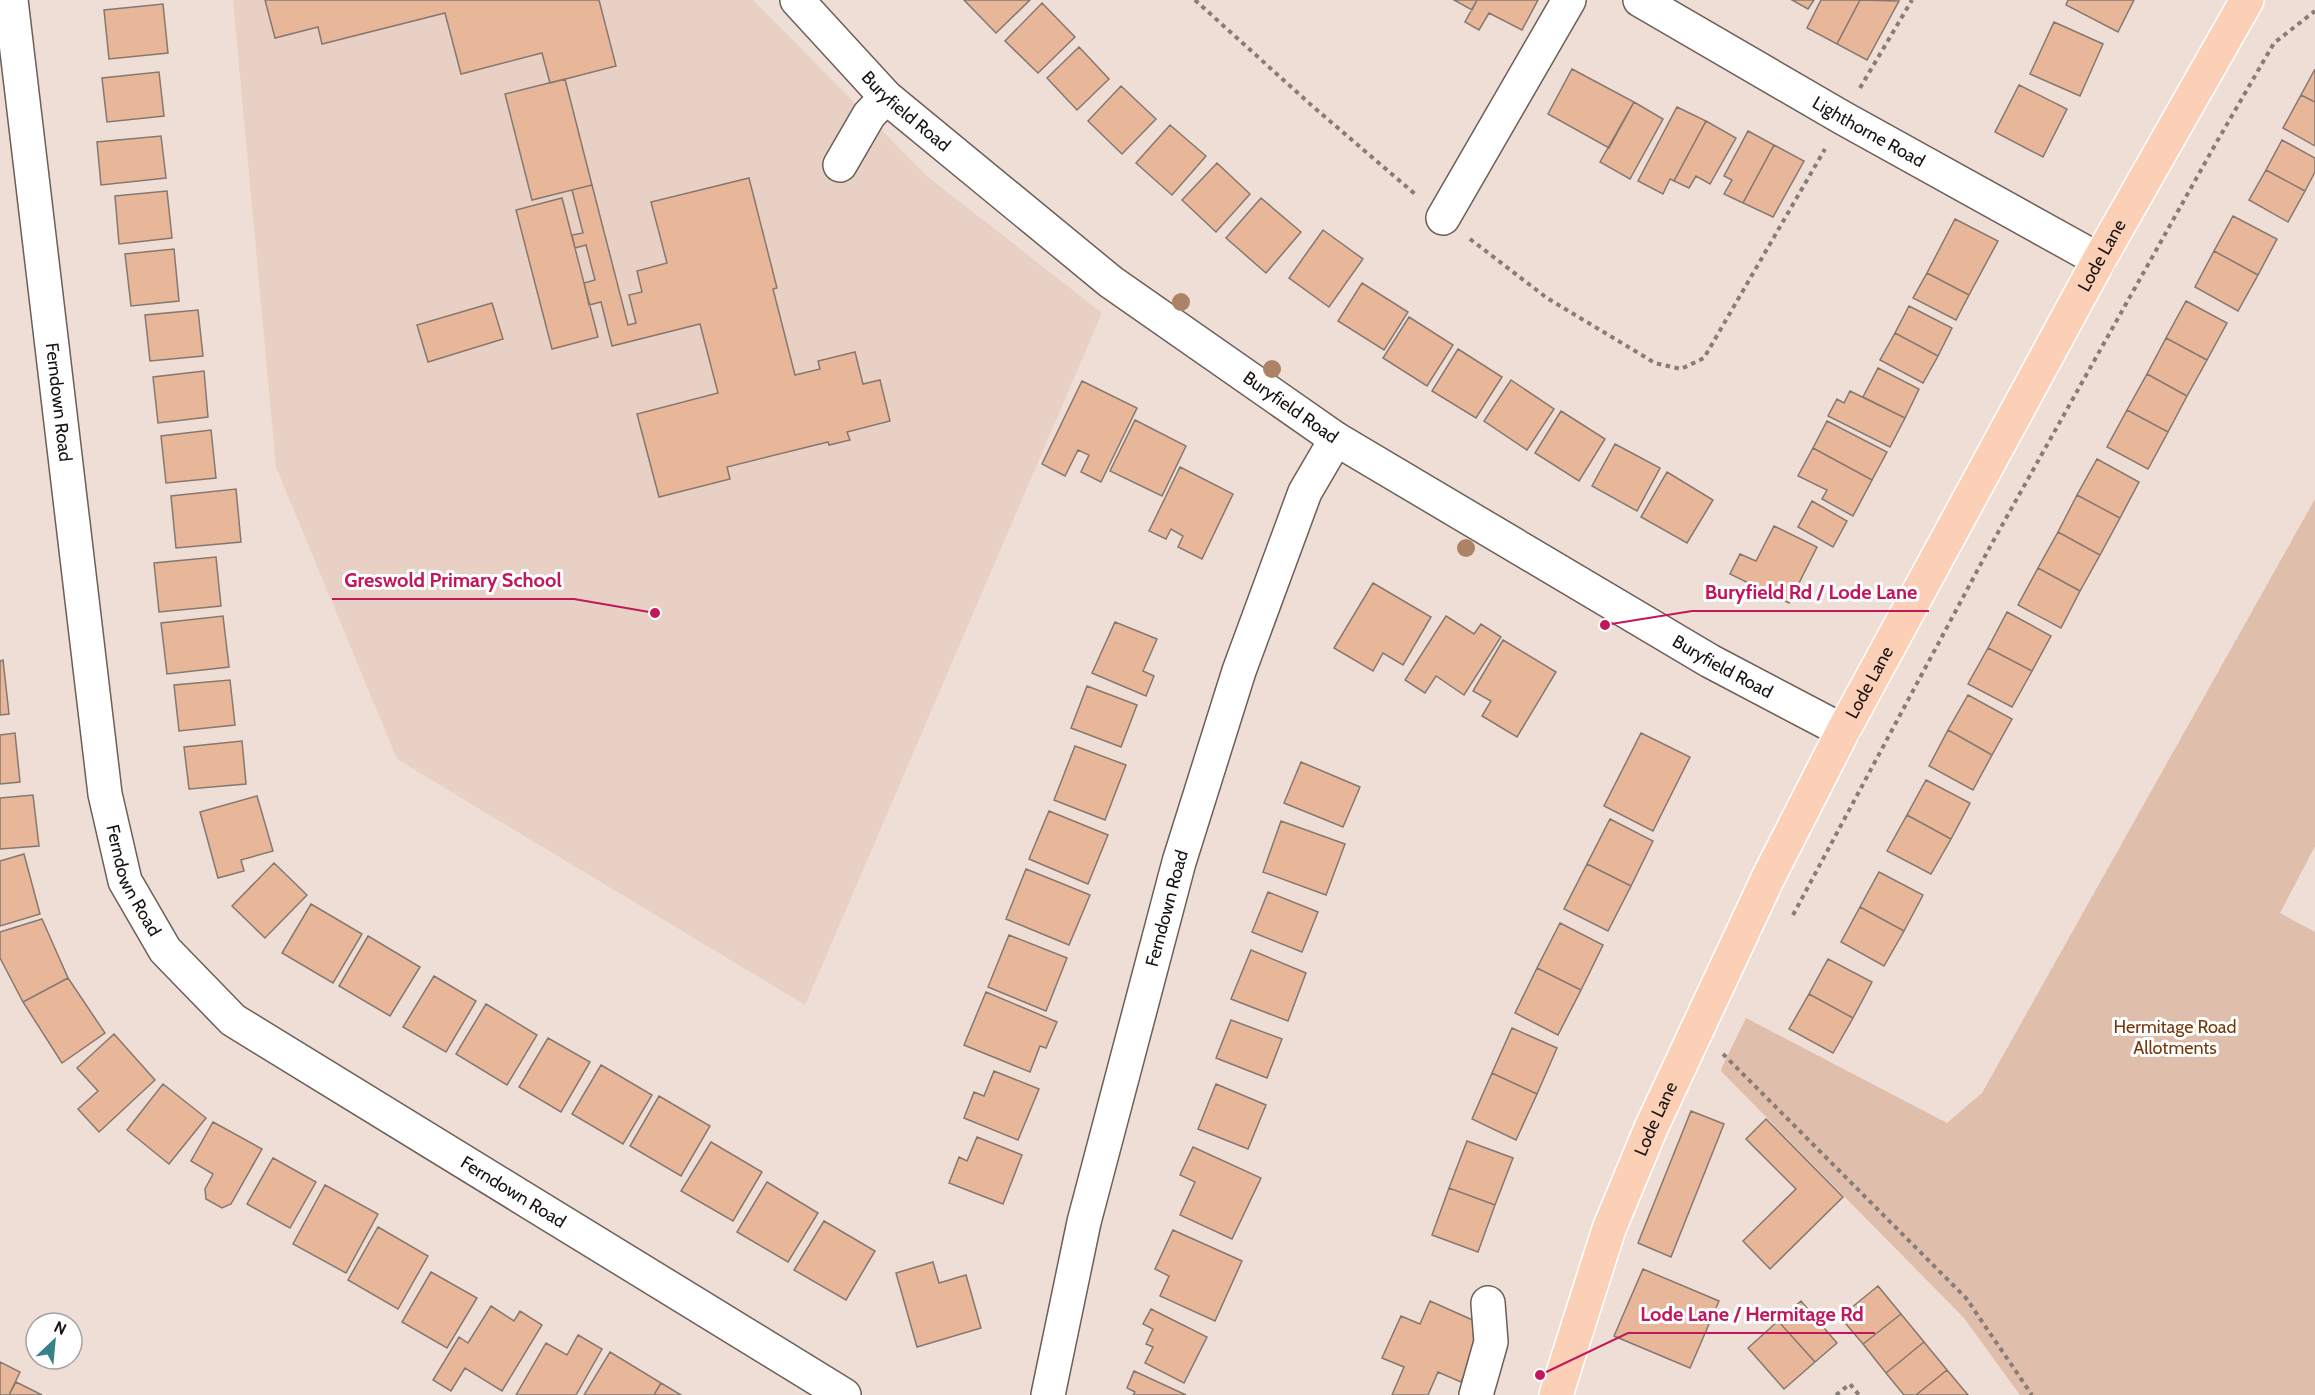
<svg xmlns="http://www.w3.org/2000/svg" width="2315" height="1395" font-family="Cabin,sans-serif">
	<rect width="100%" height="100%" fill="#eeded5"/>
	<path fill="#e8d1c4" d="M233,0h520l175,177 174,136 -297,692 -408,-246 -121,-292z"/>
	<path fill="#dfbeac" d="M2315,499v347l-35,67 35,19v463h-295l-56,-77 -243,-247 1,-4 24,-49 201,105 35,-30z"/>
	<path fill="#e8b699" stroke="#867870" stroke-width="1.5" d="M265,0h334l17,66 -66,17 -8,-30 -81,21 -16,-61 -123,31 -4,-17 -43,11z
		M964,0h66l-34,33z
		M1454,0h23l-5,10z
		M1477,0h61l-16,30 -33,-17 -10,17 -14,-8z
		M1792,0h22l-6,9z
		M1821,0h39l-23,44 -30,-16z
		M1860,0l39,1 -32,59 -30,-16z
		M2068,0h66l-16,32 -52,-27z
		M1042,3l33,34 -37,36 -33,-32z
		M163,4l5,49 -59,6 -5,-49z
		M2054,22l49,22 -23,52 -50,-22z
		M1079,47l30,32 -32,31 -30,-32z
		M1572,69l62,33 -25,46 -61,-34z
		M2315,69v33l-14,-7z
		M159,72l5,44 -57,6 -5,-44z
		M565,79l27,106 -60,15 -27,-106z
		M2019,85l48,24 -24,48 -48,-25z
		M1121,86l35,33 -34,35 -34,-33z
		M2301,95l14,7v44l-32,-18z
		M1634,102l29,17 -33,60 -30,-17z
		M1677,107l29,14 -32,60 -4,-2 -7,15 -25,-13z
		M1706,121l30,17 -26,46 -14,-8 -7,12 -15,-7z
		M1170,125l36,31 -34,39 -36,-32z
		M1748,131l26,14 -31,58 -19,-9 8,-14 -8,-4z
		M161,136l5,42 -65,7 -4,-43z
		M2282,140l33,18v14l-10,19 -39,-21z
		M1774,145l30,16 -31,56 -30,-14z
		M1217,163l33,31 -34,38 -34,-32z
		M2266,170l39,21 -17,31 -39,-22z
		M749,178l28,110 -4,1 22,86 25,-6 -2,-8 37,-9 8,32 17,-4 10,41 -43,11 3,8 -21,5 -1,-3 -101,25 3,12 -71,18 -22,-83 81,-21 -18,-69 -88,22 -11,-44 -12,3 -5,-22 11,-3 -9,-35 -11,3 -3,-13 11,-2 -11,-43 20,-5 36,140 8,-2 -7,-28 13,-3 -5,-21 30,-8 -16,-61z
		M167,191l5,47 -53,6 -4,-48z
		M562,198l36,139 -46,12 -36,-139z
		M1261,198l40,34 -35,41 -40,-35z
		M2233,216l44,23 -19,36 -44,-24z
		M1955,219l43,22 -29,54 -42,-22z
		M1323,230l40,29 -34,48 -40,-29z
		M174,249l5,52 -48,5 -6,-52z
		M2214,251l44,24 -20,36 -43,-24z
		M1927,273l42,22 -13,25 -43,-22z
		M1362,283l46,29 -24,38 -46,-29z
		M2186,301l41,22 -20,37 -41,-22z
		M492,303l11,36 -75,23 -11,-37z
		M1909,306l43,22 -14,28 -43,-23z
		M198,310l5,46 -53,5 -5,-46z
		M1409,317l44,28 -26,41 -44,-28z
		M1895,333l43,23 -15,27 -43,-23z
		M2166,338l41,22 -20,36 -40,-22z
		M1458,349l44,28 -26,41 -44,-27z
		M1878,368l41,21 -14,29 -42,-21z
		M204,371l4,46 -50,6 -5,-46z
		M2147,374l40,22 -19,36 -41,-22z
		M1511,380l43,29 -27,41 -43,-29z
		M1082,381l55,27 -36,74 -20,-10 8,-17 -11,-5 -13,26 -23,-12z
		M1850,391l55,27 -15,29 -62,-31 9,-17 7,4z
		M2127,410l41,22 -20,37 -41,-22z
		M1561,411l44,28 -26,42 -44,-28z
		M1135,420l51,26 -24,50 -52,-25z
		M1827,421l60,31 -15,28 -59,-32z
		M211,430l5,48 -50,5 -5,-47z
		M1615,444l45,24 -23,43 -45,-25z
		M1813,448l59,32 -19,36 -31,-17 5,-9 -29,-14z
		M2097,459l42,23 -19,36 -43,-23z
		M1180,467l53,27 -31,65 -24,-12 5,-11 -12,-7 -5,10 -17,-8z
		M1667,472l46,28 -26,43 -46,-26z
		M236,489l5,53 -65,6 -5,-52z
		M2077,495l43,23 -20,37 -42,-23z
		M1812,501l35,20 -14,26 -35,-20z
		M1774,526l43,21 -28,56 -59,-29 10,-20 16,7z
		M2058,532l42,23 -20,36 -42,-23z
		M216,557l5,49 -62,6 -5,-49z
		M2038,568l42,23 -19,37 -43,-23z
		M1373,583l58,34 -28,48 -20,-12 -10,18 -39,-23z
		M2007,612l44,24 -19,35 -44,-23z
		M223,616l6,51 -62,7 -6,-51z
		M1446,616l28,18 7,-10 20,13 -37,58 -28,-19 -11,17 -20,-13z
		M1115,622l42,17 -14,32 11,5 -8,20 -54,-23z
		M1503,640l53,32 -39,65 -35,-21 9,-15 -18,-10z
		M1988,648l44,23 -20,36 -44,-23z
		M3,660l6,54 -9,1v-54z
		M230,680l5,45 -56,6 -5,-46z
		M1087,686l50,19 -16,42 -50,-19z
		M1968,695l44,24 -20,36 -44,-25z
		M1948,730l44,25 -19,35 -44,-24z
		M15,733l5,49 -20,2v-49z
		M1641,733l49,24 -37,74 -49,-25z
		M242,741l4,43 -57,5 -5,-42z
		M1075,746l51,19 -21,55 -51,-20z
		M1301,762l59,25 -17,40 -59,-24z
		M1926,780l44,23 -19,36 -44,-24z
		M33,795l6,51 -39,3v-51z
		M257,796l16,55 -32,9 3,11 -26,7 -18,-66z
		M1049,811l59,24 -20,49 -59,-25z
		M1907,815l44,24 -20,35 -44,-23z
		M1610,819l43,22 -22,45 -44,-22z
		M1281,821l64,23 -19,51 -63,-23z
		M24,854l16,60 -40,12v-65z
		M274,863l33,32 -42,43 -33,-32z
		M1587,864l44,22 -23,45 -44,-22z
		M1026,869l64,26 -21,50 -63,-26z
		M1879,872l44,23 -19,36 -44,-24z
		M1268,892l50,20 -16,40 -50,-20z
		M311,904l51,30 -29,49 -51,-30z
		M1860,907l44,24 -20,35 -43,-24z
		M42,919l26,59 -45,24 -23,-44v-26z
		M1560,923l43,22 -22,45 -44,-22z
		M1009,935l58,23 -21,53 -58,-24z
		M368,936l52,31 -30,49 -51,-30z
		M1251,950l55,23 -18,48 -57,-22z
		M1828,959l44,23 -19,36 -44,-24z
		M1537,968l44,22 -23,45 -43,-22z
		M434,976l42,25 -30,51 -43,-25z
		M68,978l37,55 -43,30 -39,-61z
		M986,992l71,30 -11,26 -6,-2 -10,26 -66,-27z
		M1809,994l44,24 -20,35 -44,-24z
		M486,1004l51,31 -30,50 -51,-31z
		M1231,1020l51,19 -15,39 -51,-20z
		M1512,1028l45,20 -20,46 -45,-21z
		M114,1034l41,46 -56,52 -21,-23 20,-18 -21,-23z
		M548,1038l42,24 -29,50 -42,-25z
		M601,1065l51,30 -29,49 -51,-30z
		M994,1071l45,18 -21,51 -54,-22 10,-26 10,4z
		M1492,1073l45,21 -21,46 -44,-21z
		M163,1084l43,34 -37,46 -42,-34z
		M1216,1084l50,21 -18,44 -50,-20z
		M659,1096l51,30 -29,50 -51,-30z
		M1691,1111l33,13 -53,133 -33,-14z
		M1766,1119l77,78 -73,72 -27,-28 53,-52 -50,-50z
		M213,1122l49,27 -31,55 -9,4 -16,-9 -1,-10 8,-15 -22,-13z
		M977,1137l45,18 -19,49 -54,-21 10,-26 8,4z
		M1467,1141l46,17 -18,47 -46,-17z
		M711,1142l51,30 -29,49 -52,-30z
		M1193,1147l68,31 -29,61 -52,-24 15,-33 -15,-7z
		M273,1158l43,24 -26,46 -43,-24z
		M767,1182l51,31 -30,49 -51,-30z
		M325,1185l53,29 -32,59 -53,-29z
		M1449,1188l46,17 -17,47 -46,-17z
		M824,1221l51,30 -29,49 -52,-30z
		M378,1227l50,29 -30,53 -50,-29z
		M1173,1230l69,31 -27,60 -55,-25 9,-20 -14,-7z
		M933,1262l6,21 27,-8 15,53 -64,19 -21,-74z
		M1643,1269l76,32 -29,67 -76,-32z
		M431,1272l46,26 -30,50 -45,-26z
		M1878,1286l23,28 -38,30 -23,-27z
		M1430,1301l56,25 -25,56 -23,-10 -10,23h-36l12,-28 -22,-9 19,-42 19,8z
		M1801,1301l36,42 -22,19 -37,-41z
		M491,1306l23,15 6,-10 22,14 -40,66 -37,-23 -14,23 -18,-11 26,-43 9,6z
		M1151,1309l56,28 -23,46 -39,-20 8,-16 -7,-3 7,-15 -10,-5z
		M1901,1314l23,28 -38,31 -23,-29z
		M1778,1321l37,41 -31,27 -36,-41z
		M578,1335l24,14 -26,46h-60l30,-52 21,12z
		M1924,1342l23,28 -31,25h-12l-18,-22z
		M610,1352l51,31 -7,12h-70z
		M0,1362l20,10 -11,23h-9z
		M1947,1370l21,25h-52z
		M1134,1371l52,24h-53l2,-3 -8,-4z
		M16,1382l26,13h-33z
		M661,1383l20,12h-27z"/>
	<g fill="none" stroke-linecap="round" stroke-linejoin="round">
		<g stroke="#6c5f57" stroke-width="36">
			<g id="minor">
				<path id="s1" d="M11,0l94,794 20,87 40,69 68,70 611,375"/>
				<path id="s2" d="M797,0l89,97 225,185 225,157 374,222 133,70"/>
				<path id="s3" d="M1640,0l203,118 256,142"/>
				<path d="M840,165l29,-50 17,-18"/>
				<path d="M1443,218l126,-218"/>
				<path id="s4" d="M1048,1395l36,-173 95,-360 60,-191 66,-179 31,-53"/>
				<path d="M1476,1395l15,-53 -3,-39"/>
			</g>
		</g>
		<g stroke="#fff" stroke-width="36">
			<g id="major">
				<path id="s5" d="M1556,1395l53,-166 42,-101 117,-250 75,-147 256,-471 148,-260"/>
			</g>
		</g>
		<path stroke="#877c76" stroke-width="4" stroke-dasharray="4.5 4.5" stroke-linecap="butt" d="M1195,0l115,104 105,90
			M1860,88l52,-88
			M1470,239l77,59 108,65 26,6 23,-11 121,-209
			M1793,915l198,-370 224,-400 59,-102 41,-32
			M1723,1054l243,244 66,97
			M1836,1395l14,-11 9,11"/>
		<use href="#minor" stroke="#fff" stroke-width="33"/>
		<use href="#major" stroke="#fcd0b6" stroke-width="33"/>
	</g>
	<g fill="#ac8366">
		<circle cx="1181" cy="302" r="9"/>
		<circle cx="1272" cy="369" r="9"/>
		<circle cx="1466" cy="548" r="9"/>
	</g>
	<g text-anchor="middle" stroke-width="6" stroke-linejoin="round" paint-order="stroke">
		<g font-size="18" fill="#181310" stroke="#fff">
			<text dy="6" stroke="none"><textPath href="#s2" startOffset="156">Buryfield Road</textPath></text>
			<text dy="6" stroke="none"><textPath href="#s3" startOffset="264">Lighthorne Road</textPath></text>
			<text dy="6" stroke="none"><textPath href="#s5" startOffset="1266">Lode Lane</textPath></text>
			<text dy="6" stroke="none"><textPath href="#s1" startOffset="405">Ferndown Road</textPath></text>
			<text dy="6" stroke="none"><textPath href="#s2" startOffset="642">Buryfield Road</textPath></text>
			<text dy="6" stroke="none"><textPath href="#s2" startOffset="1146">Buryfield Road</textPath></text>
			<text dy="6" stroke="none"><textPath href="#s5" startOffset="780">Lode Lane</textPath></text>
			<text dy="6" stroke="none"><textPath href="#s1" startOffset="891">Ferndown Road</textPath></text>
			<text dy="6" stroke="none"><textPath href="#s4" startOffset="501">Ferndown Road</textPath></text>
			<text dy="6" stroke="none"><textPath href="#s5" startOffset="294">Lode Lane</textPath></text>
			<text dy="6" stroke="none"><textPath href="#s1" startOffset="1395">Ferndown Road</textPath></text>
		</g>
		<g font-size="18" fill="#76380b" stroke="#fff">
			<text x="2175" y="1033">Hermitage Road<tspan x="2175" dy="21">Allotments</tspan></text>
		</g>
	</g>
	<path fill="none" stroke="#c2185b" stroke-width="2" d="M655 613L574 599H332M1605 625L1692 611H1929M1540 1375L1628 1333H1875"/>
	<g fill="#c2185b" stroke="#fff" stroke-width="2">
		<circle cx="655" cy="613" r="6"/>
		<circle cx="1605" cy="625" r="6"/>
		<circle cx="1540" cy="1375" r="6"/>
	</g>
	<g font-size="20" text-anchor="middle" font-weight="bold" fill="#c2185b" stroke="#fff" stroke-width="6" stroke-linejoin="round" paint-order="stroke">
		<text x="453" y="587">Greswold Primary School</text>
		<text x="1811" y="599">Buryfield Rd / Lode Lane</text>
		<text x="1752" y="1321">Lode Lane / Hermitage Rd</text>
	</g>
	<g transform="translate(54 1341) rotate(26)"><circle r="28" fill="#ffffff" stroke="#a3a19f" stroke-width="1.5"/>
	<path d="M0-4.5L10 22L0 15L-10 22Z" fill="#398188"/>
	<text y="-9" font-size="16" font-weight="bold" text-anchor="middle" fill="#181310">N</text>
	</g>
</svg>
